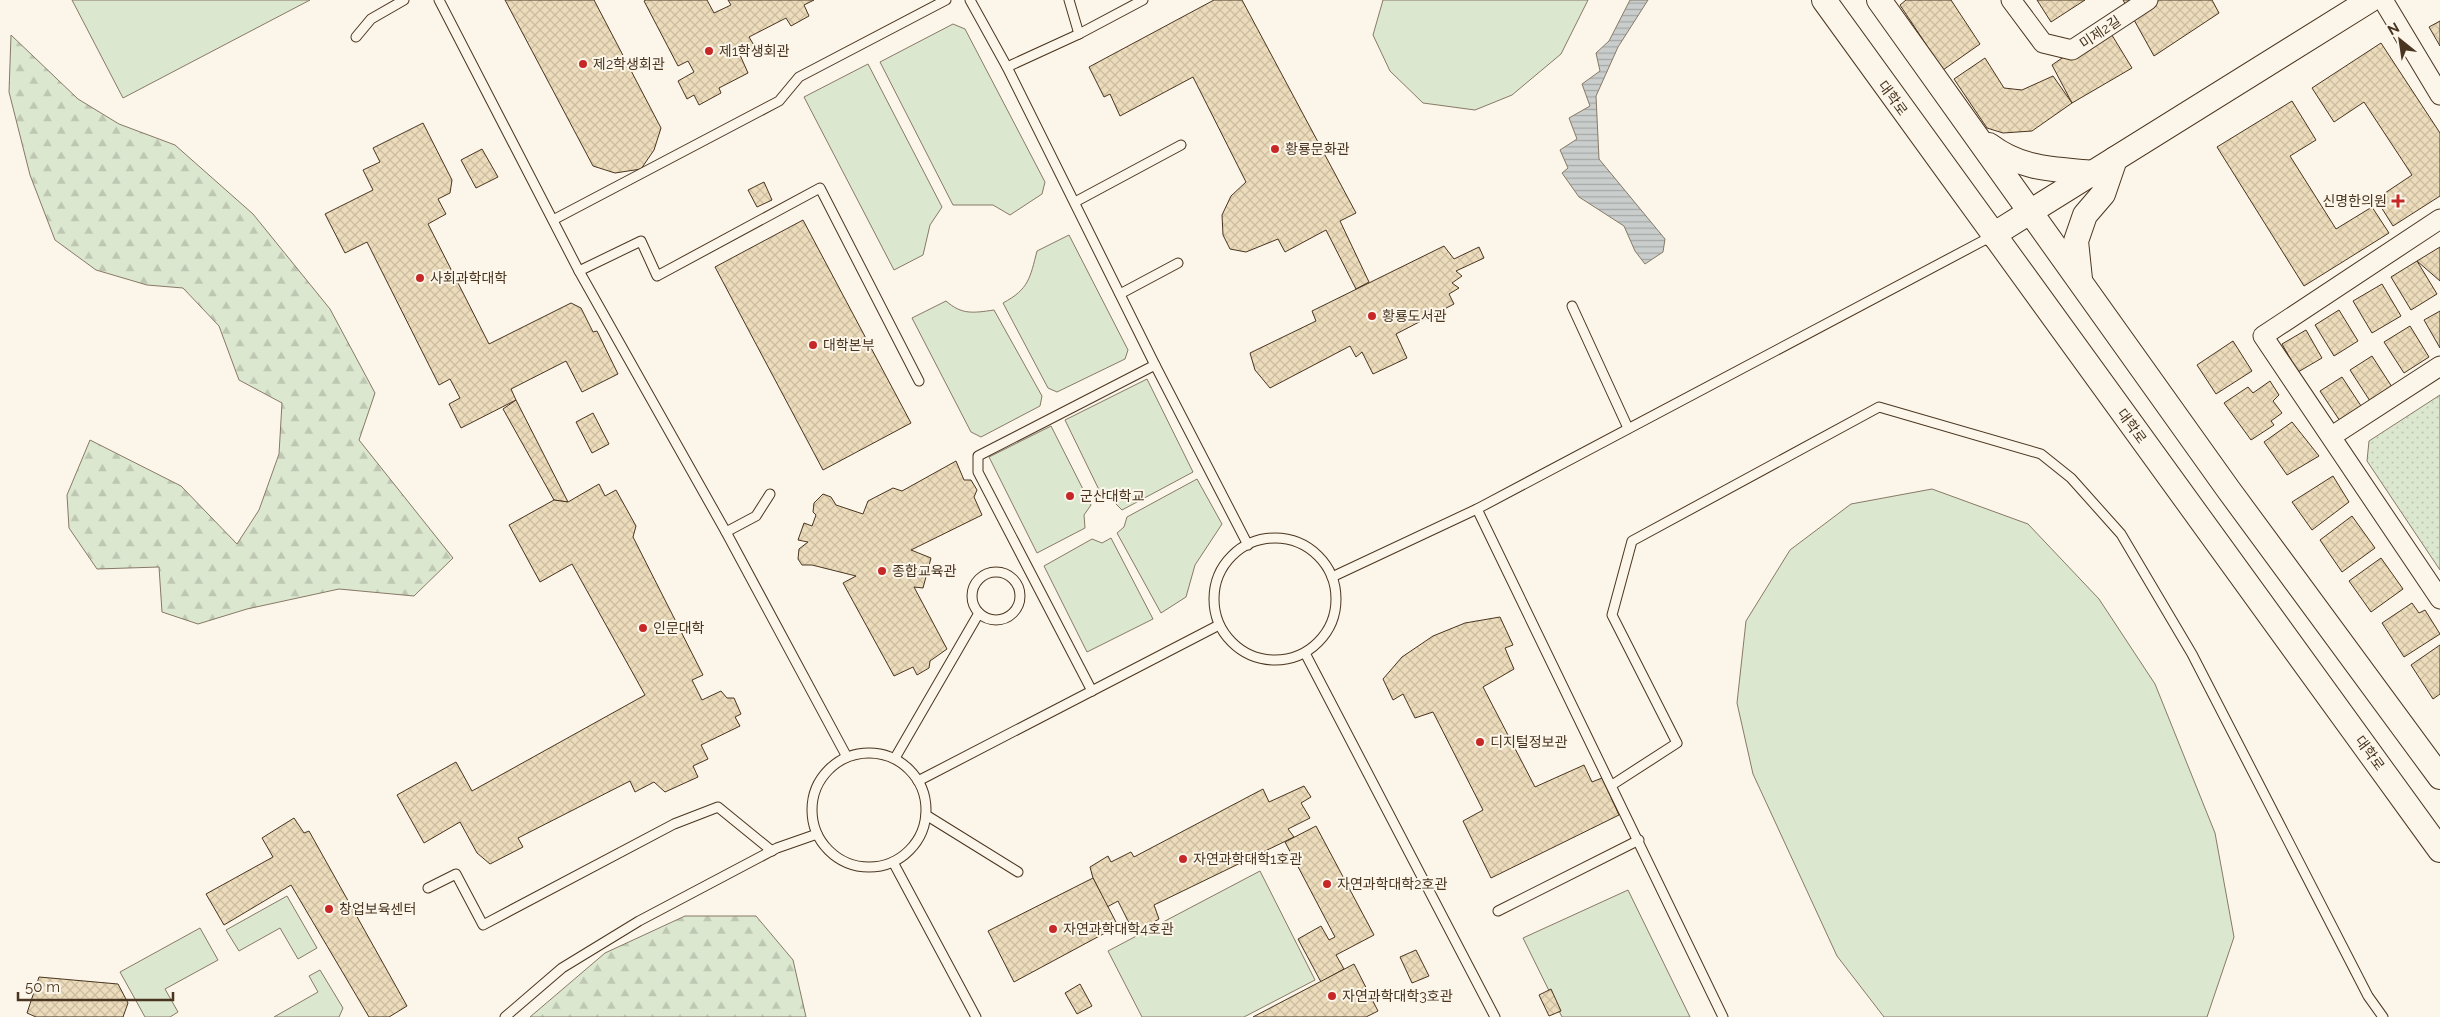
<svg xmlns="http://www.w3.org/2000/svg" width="2440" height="1017" viewBox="0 0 2440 1017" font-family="Raleway,'Noto Sans KR',sans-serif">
	<defs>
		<pattern id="forest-firs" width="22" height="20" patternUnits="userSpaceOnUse" patternTransform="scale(1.25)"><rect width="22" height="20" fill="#dce7d0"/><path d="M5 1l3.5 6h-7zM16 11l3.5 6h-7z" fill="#bec7b2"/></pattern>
		<pattern id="park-dots" width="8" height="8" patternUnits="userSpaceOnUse" patternTransform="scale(1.25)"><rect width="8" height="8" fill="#dce7d0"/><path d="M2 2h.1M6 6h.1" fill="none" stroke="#bec7b2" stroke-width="1.8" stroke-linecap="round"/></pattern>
		<pattern id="water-rules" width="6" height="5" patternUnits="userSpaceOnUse" patternTransform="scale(1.25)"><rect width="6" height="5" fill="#c9cecd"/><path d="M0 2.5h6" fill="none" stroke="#a5a8a6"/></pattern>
		<pattern id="building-cross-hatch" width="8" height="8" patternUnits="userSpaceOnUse" patternTransform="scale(1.25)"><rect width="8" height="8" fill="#ecdcbc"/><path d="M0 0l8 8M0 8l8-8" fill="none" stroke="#ccbda1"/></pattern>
	</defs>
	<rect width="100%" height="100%" fill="#fbf6e9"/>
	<g fill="#dce7d0" stroke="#887966">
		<polygon points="72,0 310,0 123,98"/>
		<polygon points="1383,0 1588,0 1561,54 1512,95 1475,110 1423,103 1390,71 1373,35"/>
		<polygon points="953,24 965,29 1045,182 1042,194 1010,215 993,205 953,205 880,62"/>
		<polygon points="868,64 942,207 930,225 923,255 894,270 804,97"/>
		<path d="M 1069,235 L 1128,350 L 1125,359 L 1057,392 L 1048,388 L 1003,303 C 1029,289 1030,278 1037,251 Z"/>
		<path d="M 946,301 C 962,315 973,313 994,310 L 1042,396 L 1040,406 L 981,437 L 971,432 L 912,318 Z"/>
		<polygon points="1147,379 1193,472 1122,510 1113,501 1102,496 1065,420"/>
		<polygon points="1051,426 1091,505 1084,515 1085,528 1037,553 989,457"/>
		<polygon points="1197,479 1222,524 1195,565 1186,597 1161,613 1117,533 1124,527 1127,517"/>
		<polygon points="1932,489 2028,524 2099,599 2155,684 2215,833 2234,937 2207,1017 1884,1017 1837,956 1753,774 1737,703 1746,621 1790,550 1851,504"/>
		<polygon points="1111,538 1153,619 1087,652 1044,566 1092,539 1102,543"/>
		<polygon points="1260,871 1315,980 1244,1017 1142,1017 1108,951"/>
		<polygon points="1628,890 1690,1017 1562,1017 1523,938"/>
		<polygon points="287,896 317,948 298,959 280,928 239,951 226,930"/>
		<polygon points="200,928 218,960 165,989 178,1012 170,1017 145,1017 120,972"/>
		<polygon points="320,970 343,1008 339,1017 274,1017 318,992 309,976"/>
	</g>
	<g fill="url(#forest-firs)" stroke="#887966">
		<polygon points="11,35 78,99 119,124 175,145 253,214 330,309 375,393 359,440 453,558 414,596 339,589 247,609 198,624 162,612 159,567 97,569 69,528 67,495 90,440 181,486 237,544 259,510 279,454 282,403 239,380 219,326 183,288 147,285 96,270 55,240 30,175 9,92"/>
		<polygon points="685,916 756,916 793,960 806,1017 530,1017 605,953"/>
	</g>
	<polygon fill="url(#park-dots)" stroke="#887966" points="2440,395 2440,570 2367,461 2369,441"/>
	<polygon fill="url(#water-rules)" stroke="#887966" points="1630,0 1648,0 1618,47 1596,96 1599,159 1665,239 1663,252 1645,264 1635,251 1624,226 1579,197 1562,173 1568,168 1560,150 1577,139 1569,118 1590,106 1582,84 1600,71 1596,53 1609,41"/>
	<g fill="url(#building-cross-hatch)" stroke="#4a3520">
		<polygon points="505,0 594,0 661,128 654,150 641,169 615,173 593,166"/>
		<polygon points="646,0 707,0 714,13 731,5 728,0 814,0 804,5 809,16 791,26 786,18 749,37 755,47 740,55 748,73 719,88 721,93 699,105 694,95 687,99 678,81 694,72 688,61 678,66 644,1"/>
		<polygon points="1214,0 1242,0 1356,213 1340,221 1369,282 1356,289 1326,230 1285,252 1278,239 1246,252 1230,249 1223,235 1222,215 1231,196 1246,182 1193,77 1120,116 1110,94 1104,97 1089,67"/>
		<polygon points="1906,0 1951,0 1980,44 1943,70 1900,5"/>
		<polygon points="2037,0 2085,0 2051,22"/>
		<polygon points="2123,0 2212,0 2219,13 2154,56"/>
		<polygon points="2440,21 2440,46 2429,27"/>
		<polygon points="2107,27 2132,68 2072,103 2052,65"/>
		<polygon points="2381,43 2440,133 2440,196 2393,226 2376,199 2412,175 2364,102 2334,122 2312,88"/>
		<polygon points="1985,58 2004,88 2022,90 2053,76 2072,103 2032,131 2003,133 1987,128 1954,79"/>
		<polygon points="2292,101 2316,140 2290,156 2336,229 2372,207 2389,233 2304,286 2217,147"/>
		<polygon points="423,123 452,180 450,193 438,199 446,214 428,224 489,344 571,303 581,308 593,332 597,331 618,374 582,392 566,361 511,389 516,400 461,428 449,404 460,398 450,379 439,385 367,242 345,253 325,214 373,190 363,170 380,162 373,148"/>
		<polygon points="482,149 498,177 476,188 461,160"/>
		<polygon points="764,182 772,200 757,207 748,190"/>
		<polygon points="803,220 911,423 823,470 715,267"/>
		<polygon points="1444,246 1454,259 1479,247 1484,258 1456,271 1462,276 1452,283 1459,288 1449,294 1454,304 1396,334 1407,358 1373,374 1362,352 1356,357 1350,346 1270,388 1255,370 1250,353 1316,321 1312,311"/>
		<polygon points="2440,247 2440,281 2417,261"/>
		<polygon points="2417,261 2437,294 2411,310 2391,277"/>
		<polygon points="2382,284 2401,316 2372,333 2353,301"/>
		<polygon points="2339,310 2358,341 2334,356 2315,325"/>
		<polygon points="2440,311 2440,348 2424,320"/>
		<polygon points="2410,326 2429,357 2404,373 2384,342"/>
		<polygon points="2306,330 2322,358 2298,372 2282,344"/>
		<polygon points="2233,341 2252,371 2216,394 2197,365"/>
		<polygon points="2372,356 2392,387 2370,401 2350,370"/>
		<polygon points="2342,377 2363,409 2342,424 2320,391"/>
		<polygon points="2270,381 2279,395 2273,401 2282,413 2271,421 2274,425 2251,440 2224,403 2248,387 2253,393"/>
		<polygon points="516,400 568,502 554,500 503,409"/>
		<polygon points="593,413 609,444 592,453 576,422"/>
		<polygon points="2292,422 2319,456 2287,475 2264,442"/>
		<polygon points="956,461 964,480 971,480 977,490 974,497 982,515 911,550 931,558 923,588 914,587 947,649 930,661 929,668 917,675 913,667 894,676 843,583 856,576 812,565 802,565 798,559 799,549 808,542 798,540 804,523 812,526 816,515 813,512 814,503 823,494 831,497 836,505 863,514 868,501 893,488 902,491"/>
		<polygon points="2333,476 2349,502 2312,530 2292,502"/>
		<polygon points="599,484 605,496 616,490 636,526 633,537 703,675 692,680 702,700 721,691 727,698 734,698 741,714 735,717 740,726 701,745 708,759 693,766 698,777 665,792 654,782 635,792 630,781 518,838 523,847 490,864 477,853 460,822 424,843 397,795 456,762 472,791 645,695 572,564 540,582 509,525 554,500 568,502"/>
		<polygon points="2352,516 2375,548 2342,572 2320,540"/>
		<polygon points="2381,558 2403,589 2371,612 2349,581"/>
		<polygon points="2412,603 2419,613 2425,610 2440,634 2404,657 2382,623"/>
		<polygon points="1500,617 1513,645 1505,648 1514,669 1483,687 1535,787 1584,765 1592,782 1602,778 1619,815 1491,878 1463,821 1483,810 1433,712 1415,718 1403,694 1393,700 1383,679 1402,657 1433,636 1465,623"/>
		<polygon points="2440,645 2440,694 2433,699 2411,665"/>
		<polygon points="1304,786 1311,797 1301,803 1310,818 1288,829 1294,837 1154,905 1159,919 1134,933 1118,901 1107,907 1093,878 1090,867 1108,856 1111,862 1131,852 1134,857 1263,789 1269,802"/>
		<polygon points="294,818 304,833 309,831 407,1006 389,1017 369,1017 291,885 224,925 206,894 273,857 262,838"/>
		<polygon points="1316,826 1374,935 1336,955 1344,969 1321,982 1298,939 1321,926 1329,940 1335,937 1285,842"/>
		<polygon points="1093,878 1118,926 1014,982 988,931"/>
		<polygon points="1416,950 1429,976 1412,983 1400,957"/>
		<polygon points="1354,964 1378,1011 1366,1017 1253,1017"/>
		<polygon points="39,977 118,984 128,1003 123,1017 36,1017 27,1013"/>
		<polygon points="1080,984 1092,1006 1077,1014 1065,993"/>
		<polygon points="1551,989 1561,1011 1549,1016 1539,995"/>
	</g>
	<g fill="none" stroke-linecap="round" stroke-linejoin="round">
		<defs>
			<g id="service">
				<polyline points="439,0 579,271 726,532 847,757"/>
				<polyline points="970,0 1007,67 1155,365 1248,545"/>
				<polyline points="1069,0 1079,34"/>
				<polyline points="356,37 371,19 404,0"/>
				<polyline points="1007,67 1079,34 1143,0"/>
				<polyline points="1075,202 1181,145"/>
				<polyline points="553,220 779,101 799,77 946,0"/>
				<polyline points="579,271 641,241 657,276 820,188 919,381"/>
				<polyline points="1120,294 1178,263"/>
				<polyline points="1572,306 1628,428"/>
				<polyline points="1477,509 1723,1017"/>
				<polyline points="726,532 756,516 770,494"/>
				<circle cx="1275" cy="599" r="61"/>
				<circle cx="996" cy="596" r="24"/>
				<polyline points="1332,577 1477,509 1992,236"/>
				<polyline points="1305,653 1495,1017"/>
				<polyline points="1092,691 978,472 978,456 1155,365"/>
				<circle cx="869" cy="810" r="57"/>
				<polyline points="895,758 979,613"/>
				<polyline points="918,781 1219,625"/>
				<polyline points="1612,785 1677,743 1612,615 1632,541 1879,407 2041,454 2071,478 2121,534 2192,654 2368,996 2383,1017"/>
				<polyline points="926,815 1018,872"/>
				<polyline points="893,862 976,1017"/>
				<polyline points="428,888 456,874 483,925 674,824 718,807 772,851"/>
				<polyline points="1498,911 1639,840"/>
				<polyline points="505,1017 562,968 639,921 777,848 817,834"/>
			</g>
			<g id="minor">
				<polyline points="2011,0 2043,43 2072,50 2148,0"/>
				<polyline points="2383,0 2440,95"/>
				<polyline points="2440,219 2263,336 2440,599"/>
				<polyline points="2332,436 2440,366"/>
			</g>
			<g id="tertiary">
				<polyline points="1824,0 2440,850"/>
				<polyline points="1879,0 2228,489 2440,777"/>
				<path d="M 1989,145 C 2022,170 2054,169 2093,173"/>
				<polyline points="1993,235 2370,0"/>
				<polyline points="2080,279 2076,241 2085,215 2103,194 2115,159"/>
			</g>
		</defs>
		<use href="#service" stroke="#4a3520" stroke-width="11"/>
		<use href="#minor" stroke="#4a3520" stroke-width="21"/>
		<use href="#tertiary" stroke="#4a3520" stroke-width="26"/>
		<use href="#service" stroke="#fbf6e9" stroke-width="9"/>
		<use href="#minor" stroke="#fbf6e9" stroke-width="19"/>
		<use href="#tertiary" stroke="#fbf6e9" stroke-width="24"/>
	</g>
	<g fill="#c62828" stroke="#fbf6e9" stroke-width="2">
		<circle cx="709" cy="51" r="5"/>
		<circle cx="583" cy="64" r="5"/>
		<circle cx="1275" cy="149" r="5"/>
		<path d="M2395.5 193.5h5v5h5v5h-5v5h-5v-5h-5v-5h5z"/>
		<circle cx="420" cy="278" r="5"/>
		<circle cx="1372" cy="316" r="5"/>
		<circle cx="813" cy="345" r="5"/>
		<circle cx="1070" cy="496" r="5"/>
		<circle cx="882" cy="571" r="5"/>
		<circle cx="643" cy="628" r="5"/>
		<circle cx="1480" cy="742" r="5"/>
		<circle cx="1183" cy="859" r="5"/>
		<circle cx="1327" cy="884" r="5"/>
		<circle cx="329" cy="909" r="5"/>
		<circle cx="1053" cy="929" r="5"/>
		<circle cx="1332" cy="996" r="5"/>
	</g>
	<g text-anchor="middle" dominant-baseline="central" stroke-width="4" stroke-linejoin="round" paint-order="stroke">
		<g font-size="14" fill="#4a3520" stroke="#fbf6e9">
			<text transform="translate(2100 32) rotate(-34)">미제2길</text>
			<text transform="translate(1893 98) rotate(54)">대학로</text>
			<text transform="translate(2132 426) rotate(54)">대학로</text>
			<text transform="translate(2370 753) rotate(54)">대학로</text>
		</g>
		<g font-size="14" fill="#4a3520" stroke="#fbf6e9" text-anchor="start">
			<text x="719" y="51">제1학생회관</text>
			<text x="593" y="64">제2학생회관</text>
			<text x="1285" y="149">황룡문화관</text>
			<text x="2387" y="201" text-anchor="end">신명한의원</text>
			<text x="430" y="278">사회과학대학</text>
			<text x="1382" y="316">황룡도서관</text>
			<text x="823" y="345">대학본부</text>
			<text x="1080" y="496">군산대학교</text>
			<text x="892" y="571">종합교육관</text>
			<text x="653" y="628">인문대학</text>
			<text x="1490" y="742">디지털정보관</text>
			<text x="1193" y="859">자연과학대학1호관</text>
			<text x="1337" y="884">자연과학대학2호관</text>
			<text x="339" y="909">창업보육센터</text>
			<text x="1063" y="929">자연과학대학4호관</text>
			<text x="1342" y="996">자연과학대학3호관</text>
		</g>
	</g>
	<g transform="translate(2400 40) rotate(330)" stroke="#fbf6e9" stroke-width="4" paint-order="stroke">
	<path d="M0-4L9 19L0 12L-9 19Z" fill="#4a3520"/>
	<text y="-8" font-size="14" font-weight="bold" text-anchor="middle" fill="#4a3520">N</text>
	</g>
	<path d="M18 992v8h155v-8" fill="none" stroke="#4a3520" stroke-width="2.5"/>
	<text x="25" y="992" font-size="15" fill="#4a3520" stroke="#fbf6e9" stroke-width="4" paint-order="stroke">50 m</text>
</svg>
